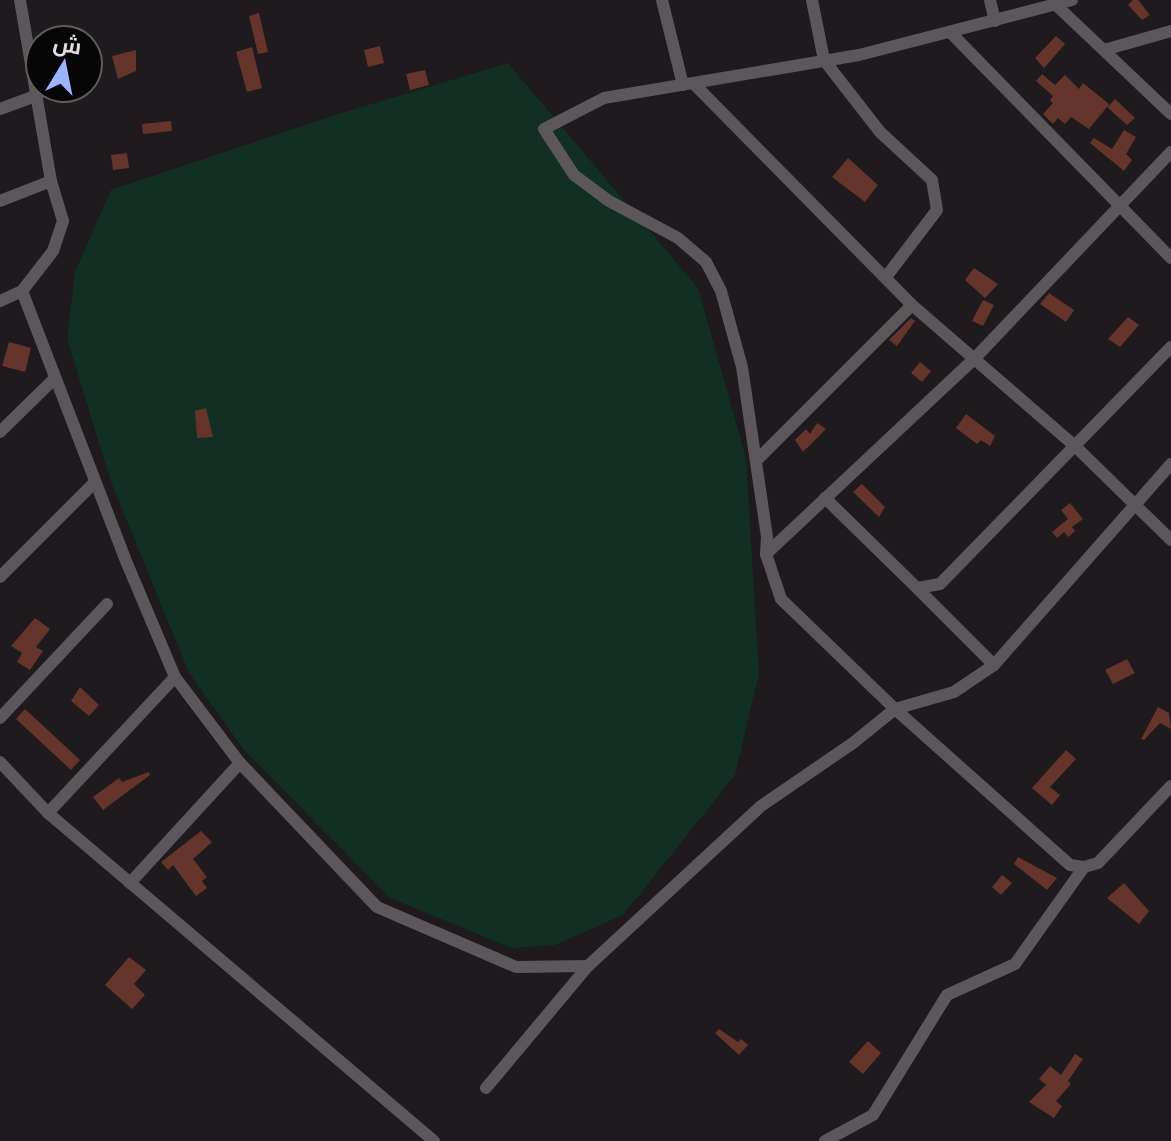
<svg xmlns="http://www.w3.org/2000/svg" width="1171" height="1141" viewBox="0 0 1171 1141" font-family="'Fira Sans Condensed',Cairo,sans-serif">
	<rect width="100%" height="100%" fill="#1e1a1d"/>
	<polygon fill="#112f22" points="508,63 698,288 746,458 759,674 735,775 623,915 555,945 512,948 390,898 244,750 189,673 111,482 67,339 75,272 111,190 338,114"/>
	<g fill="#65352b">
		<polygon points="1133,0 1138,0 1150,15 1142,20 1128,5"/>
		<polygon points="259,13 268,52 258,54 249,16"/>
		<polygon points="1056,36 1065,44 1044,68 1035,58"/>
		<polygon points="380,46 384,63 368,67 364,50"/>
		<polygon points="252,47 262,88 247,92 236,52"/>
		<polygon points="136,50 136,71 118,79 112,56"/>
		<polygon points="425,70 429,85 410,90 406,74"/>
		<polygon points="1042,74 1055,85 1065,75 1079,89 1083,83 1109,104 1108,107 1115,99 1135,118 1127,125 1107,107 1089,129 1071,117 1065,124 1058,118 1053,124 1043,114 1053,103 1050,100 1053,96 1036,81"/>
		<polygon points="171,121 172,131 143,134 142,124"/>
		<polygon points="1124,130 1136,137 1126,154 1132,160 1124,171 1090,143 1094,138 1112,149"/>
		<polygon points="127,153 129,168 113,170 111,155"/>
		<polygon points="848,158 878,185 865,202 832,177"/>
		<polygon points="974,268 998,284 985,298 965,280"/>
		<polygon points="1049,293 1074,310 1066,322 1040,304"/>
		<polygon points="983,300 994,305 983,326 972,321"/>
		<polygon points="1128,317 1139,325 1120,347 1108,339"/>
		<polygon points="911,318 915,321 897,346 889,340"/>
		<polygon points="9,342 31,348 25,372 2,366"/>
		<polygon points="920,362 931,371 922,382 911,373"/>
		<polygon points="206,408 213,437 197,438 195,411"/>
		<polygon points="966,414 995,436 990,446 981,440 977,444 956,428"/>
		<polygon points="817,423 826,429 803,452 795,440 806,429 810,434"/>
		<polygon points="862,484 885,507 879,517 853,492"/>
		<polygon points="1070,503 1083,519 1072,527 1075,531 1068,537 1064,532 1057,538 1052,532 1068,519 1061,510"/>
		<polygon points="35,618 50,629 36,647 43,651 30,670 17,662 22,653 11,646"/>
		<polygon points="1127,659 1135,673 1113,684 1105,670"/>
		<polygon points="80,687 99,705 89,716 71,701"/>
		<polygon points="1158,707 1169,713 1171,729 1160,723 1144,740 1141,739"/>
		<polygon points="25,709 80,760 71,770 16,719"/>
		<polygon points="1066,750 1076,759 1050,787 1060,795 1052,805 1032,788"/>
		<polygon points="149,772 150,775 103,810 93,797 119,778 122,782"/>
		<polygon points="201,831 212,842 193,859 207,877 202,881 207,888 196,896 173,865 168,870 161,862"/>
		<polygon points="1018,857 1057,878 1047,890 1014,864"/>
		<polygon points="1002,875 1012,883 1001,895 992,887"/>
		<polygon points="1124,883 1149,911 1139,924 1107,898"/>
		<polygon points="129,957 146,970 134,984 145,995 132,1009 105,985"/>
		<polygon points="719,1029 738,1042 741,1039 748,1045 739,1055 715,1033"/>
		<polygon points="868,1041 881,1053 863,1074 849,1062"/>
		<polygon points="1075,1054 1083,1059 1068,1081 1071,1084 1056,1101 1062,1106 1054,1118 1029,1102 1046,1085 1039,1079 1050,1066 1061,1075"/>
	</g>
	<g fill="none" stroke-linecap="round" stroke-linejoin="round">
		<g stroke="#5c575b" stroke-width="12">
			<polyline points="662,0 683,85"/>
			<polyline points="812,0 824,60 880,132 932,180 937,210 886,277"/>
			<polyline points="990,0 995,21"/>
			<polyline points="1072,0 859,55 604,98 544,129 574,175 609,201 678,238 706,262 721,291 742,367 767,537 766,554 781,599 895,709 1070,865 1084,867 1098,863 1171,786"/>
			<polyline points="1056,5 1171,114"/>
			<polyline points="950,32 1171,258"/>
			<polyline points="1104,50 1171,31"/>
			<polyline points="693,83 912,305 1076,447 1171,540"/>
			<polyline points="0,109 38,95"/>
			<polyline points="0,201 51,181"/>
			<polyline points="22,291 126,561 175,677 240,763 377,907 516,967 588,966"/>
			<polyline points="0,301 22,291 53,251 63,221 51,181 20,0"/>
			<polyline points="0,432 55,378"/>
			<polyline points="756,461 912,305"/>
			<polyline points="825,498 917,588 940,584 1171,347"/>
			<polyline points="766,554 974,359 1171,152"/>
			<polyline points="0,577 95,482"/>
			<polyline points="917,588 994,665"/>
			<polyline points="0,718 107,604"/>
			<polyline points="0,762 48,813 434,1141"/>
			<polyline points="48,813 175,677"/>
			<polyline points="130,883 240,763"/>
			<polyline points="486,1088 588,966 761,806 853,743 895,709 954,692 994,665 1171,464"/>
			<polyline points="825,1141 873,1115 947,995 1015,964 1084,867"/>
		</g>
	</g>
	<g transform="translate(64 64) rotate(10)"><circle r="38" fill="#070607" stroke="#5e5c5e" stroke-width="2"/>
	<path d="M0-6L14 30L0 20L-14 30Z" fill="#9db4fd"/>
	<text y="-12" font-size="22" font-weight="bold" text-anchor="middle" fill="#e1dee1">ش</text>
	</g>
</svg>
